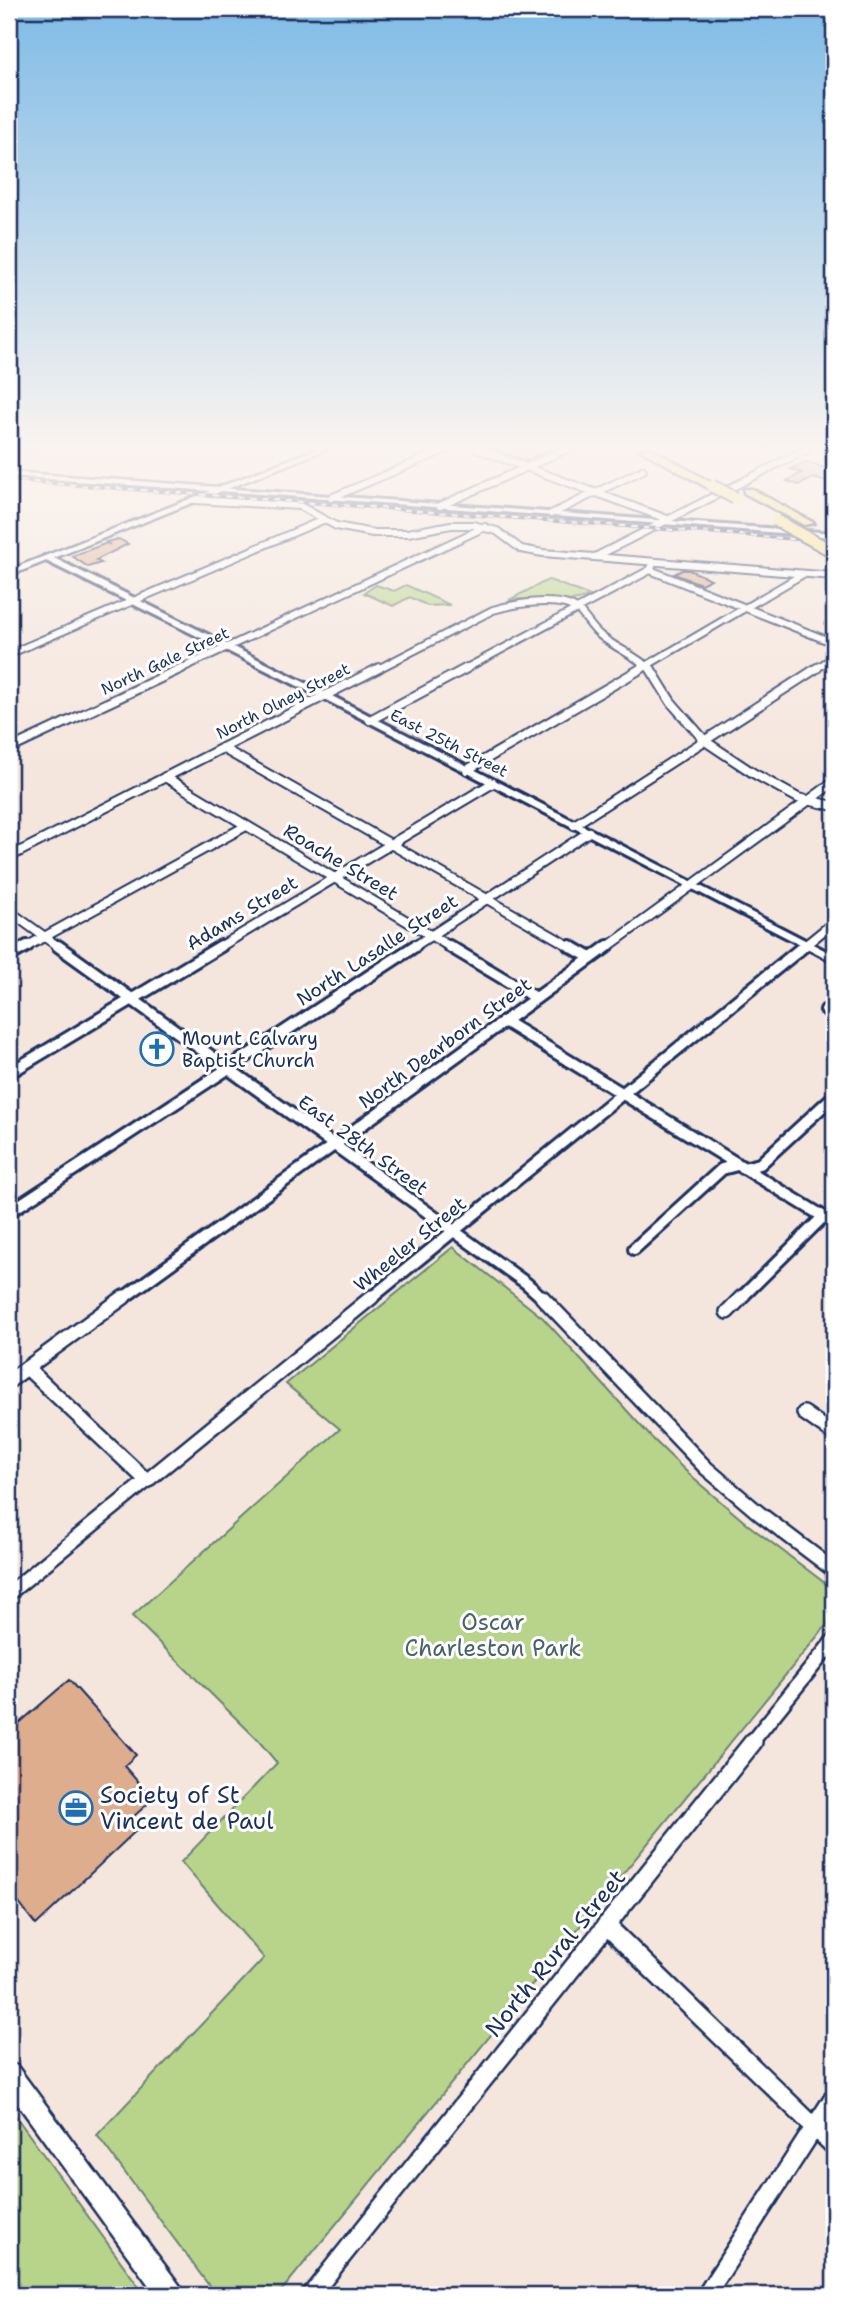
<svg xmlns="http://www.w3.org/2000/svg" width="843" height="2304" viewBox="0 0 843 2304" font-family="'Shantell Sans',sans-serif">
	<rect width="100%" height="100%" fill="#f5e6dd"/>
	<filter id="ink" filterUnits="userSpaceOnUse"><feTurbulence type="fractalNoise" baseFrequency=".0143" numOctaves="2"/><feDisplacementMap in="SourceGraphic" scale="14" xChannelSelector="R" yChannelSelector="G"/><feConvolveMatrix kernelMatrix="1 2 1 2 8 2 1 2 1" color-interpolation-filters="sRGB"/></filter>
	<g filter="url(#ink)">
		<g fill="#b8d48b" stroke="#6a8274" stroke-width="2">
			<path d="M 548,580 L 552,581 L 590,596 C 570,607 534,596 509,600 Z"/>
			<polygon points="376,585 394,591 406,585 450,605 428,606 410,597 393,606 364,593"/>
			<polygon points="453,1247 543,1318 651,1437 694,1479 747,1524 834,1590 834,1616 278,2295 216,2295 97,2135 264,1958 181,1862 277,1763 257,1739 132,1616 340,1429 286,1384"/>
			<polygon points="9,2107 145,2295 9,2295"/>
		</g>
		<g fill="#ddad8e" stroke="#1b2f5e" stroke-width="2">
			<polygon points="494,449 551,449 525,461"/>
			<polygon points="806,462 834,471 834,484 813,478 799,485 787,481 802,473 791,469"/>
			<polygon points="119,539 128,544 96,560 101,563 88,567 72,556 107,543 110,545 106,542"/>
			<polygon points="682,570 689,570 711,579 701,584 674,574"/>
			<polygon points="69,1680 136,1755 124,1766 153,1799 133,1817 141,1826 36,1925 18,1902 9,1911 9,1732"/>
		</g>
		<g fill="none" stroke-linecap="round" stroke-linejoin="round">
			<defs>
				<g id="minor-far4">
					<polyline points="477,449 670,520"/>
					<polyline points="331,498 447,449"/>
					<polyline points="195,500 300,506 336,526 373,533 408,533 451,525 473,525 497,531 521,549 543,553 834,576"/>
					<polyline points="440,506 567,449"/>
					<polyline points="551,514 643,470"/>
					<polyline points="595,557 807,449"/>
					<polyline points="653,564 650,570 834,643"/>
					<polyline points="9,654 323,520"/>
					<polyline points="178,670 485,527"/>
					<path d="M 376,670 L 493,610 C 514,604 561,595 579,611 C 587,619 592,629 601,636 C 617,649 637,656 651,670"/>
					<polyline points="463,670 650,570"/>
					<polyline points="639,670 803,574"/>
					<polyline points="814,670 834,657"/>
				</g>
				<g id="minor-far3">
					<polyline points="650,668 671,702 705,741 753,773 798,798 834,806"/>
					<polyline points="370,720 467,668"/>
					<polyline points="222,748 573,948"/>
					<polyline points="9,749 182,668"/>
					<polyline points="467,770 642,668"/>
					<polyline points="165,777 452,948"/>
					<polyline points="574,825 817,668"/>
					<polyline points="9,857 379,668"/>
					<polyline points="9,911 60,948"/>
					<polyline points="24,948 246,826"/>
					<polyline points="218,948 493,783"/>
					<polyline points="412,948 589,832"/>
					<polyline points="606,948 834,782"/>
					<polyline points="802,948 834,922"/>
				</g>
				<g id="minor-far2">
					<polyline points="58,946 526,1283 544,1299"/>
					<polyline points="449,946 536,998"/>
					<polyline points="570,946 591,958"/>
					<polyline points="9,956 27,946"/>
					<polyline points="826,1010 834,1014"/>
					<polyline points="504,1021 834,1223"/>
					<polyline points="9,1073 221,946"/>
					<polyline points="743,1168 760,1164 834,1096"/>
					<polyline points="9,1212 415,946"/>
					<polyline points="634,1249 722,1169 737,1165"/>
					<polyline points="122,1299 608,946"/>
					<polyline points="370,1299 804,946"/>
					<polyline points="740,1299 823,1217"/>
				</g>
				<g id="minor-far1">
					<polyline points="542,1297 706,1468 760,1514 834,1570"/>
					<polyline points="727,1312 742,1297"/>
					<polyline points="27,1368 147,1481"/>
					<polyline points="9,1381 124,1297"/>
					<polyline points="804,1413 834,1434"/>
					<polyline points="9,1593 372,1297"/>
					<polyline points="751,1743 834,1640"/>
				</g>
				<g id="minor">
					<polyline points="606,1925 834,2146"/>
					<polyline points="311,2295 753,1742"/>
					<polyline points="706,2295 834,2097"/>
				</g>
				<g id="tertiary">
					<polygon points="221,488 834,533 834,537 219,491 218,490"/>
					<polygon points="44,556 50,556 328,694 834,955 834,962 322,698 44,560"/>
				</g>
				<g id="secondary">
					<polygon points="316,449 327,449 9,576 9,570 210,491 9,476 9,472 219,487"/>
					<polygon points="9,2063 17,2066 180,2286 183,2295 156,2295 9,2092"/>
				</g>
				<g id="motorway">
					<polygon points="639,449 652,449 717,486 708,488"/>
					<polygon points="744,489 752,489 814,523 804,525 744,493"/>
				</g>
			</defs>
			<use href="#minor-far4" stroke="#1b2f5e" stroke-width="10"/>
			<use href="#minor-far3" stroke="#1b2f5e" stroke-width="12"/>
			<use href="#minor-far2" stroke="#1b2f5e" stroke-width="16"/>
			<use href="#minor-far1" stroke="#1b2f5e" stroke-width="18"/>
			<use href="#minor" stroke="#1b2f5e" stroke-width="22"/>
			<use href="#tertiary" stroke="#1b2f5e" stroke-width="6"/>
			<use href="#secondary" stroke="#1b2f5e" stroke-width="5"/>
			<use href="#motorway" stroke="#1b2f5e" stroke-width="5"/>
			<use href="#minor-far4" stroke="#fff" stroke-width="6"/>
			<use href="#minor-far3" stroke="#fff" stroke-width="8"/>
			<use href="#minor-far2" stroke="#fff" stroke-width="10"/>
			<use href="#minor-far1" stroke="#fff" stroke-width="13"/>
			<use href="#minor" stroke="#fff" stroke-width="17"/>
			<use href="#tertiary" fill="#fff" fill-rule="evenodd"/>
			<use href="#secondary" fill="#fff" fill-rule="evenodd"/>
			<use href="#motorway" fill="#f8e281" fill-rule="evenodd"/>
			<defs>
				<g id="rail">
					<polyline points="9,453 36,449"/>
					<polyline points="9,480 834,542"/>
				</g>
			</defs>
			<use href="#rail" stroke="#1b2f5e" stroke-width="3.5"/>
			<use href="#rail" stroke="#fff" stroke-width="2" stroke-dasharray="6" stroke-linecap="butt"/>
			<defs>
				<g id="motorway-bridge">
					<polyline points="712,486 735,498"/>
					<polyline points="777,521 834,552"/>
				</g>
			</defs>
			<use href="#motorway-bridge" stroke="#1b2f5e" stroke-width="15" stroke-linecap="butt"/>
			<use href="#motorway-bridge" stroke="#f8e281" stroke-width="11"/>
		</g>
	</g>
	<linearGradient id="sky" x2="0" y2="1"><stop stop-color="#7fbbe6"/><stop offset="0.58" stop-color="#faf4f0"/><stop offset="1" stop-color="#faf4f0" stop-opacity="0"/></linearGradient>
	<rect width="843" height="772" fill="url(#sky)"/>
	<defs>
		<symbol id="church-ring" viewBox="-11 -11 22 22"><circle r="9.5" fill="#fff" stroke="#1f6fb2" stroke-width="1.5"/><path d="M-1.2-6h2.4v3.5h3.3v2.4h-3.3V6h-2.4V-.1h-3.3v-2.4h3.3Z" fill="#1f6fb2"/></symbol>
		<symbol id="office-ring" viewBox="-11 -11 22 22"><circle r="9.5" fill="#fff" stroke="#1f6fb2" stroke-width="1.5"/><path d="M-6-3h4V-5.5h4V-3h4V5H-6ZM-1-4.5V-3h2v-1.5ZM-6 0V1H6V0Z" fill="#1f6fb2"/></symbol>
	</defs>
	<g fill-rule="evenodd">
		<use href="#church-ring" x="138" y="1030" width="38" height="38"/>
		<use href="#office-ring" x="57" y="1789" width="38" height="38"/>
	</g>
	<g text-anchor="middle" dominant-baseline="central" stroke-width="6" stroke-linejoin="round" paint-order="stroke">
		<g font-size="16" fill="#1b2f5e" stroke="#fff">
			<text transform="translate(165 661) rotate(-25)">North Gale Street</text>
			<text transform="translate(283 701) rotate(-27)">North Olney Street</text>
			<text transform="translate(449 743) rotate(27)">East 25th Street</text>
		</g>
		<g font-size="19" fill="#1b2f5e" stroke="#fff">
			<text transform="translate(341 862) rotate(31)">Roache Street</text>
			<text transform="translate(242 913) rotate(-31)">Adams Street</text>
			<text transform="translate(377 950) rotate(-33)">North Lasalle Street</text>
			<text transform="translate(445 1043) rotate(-36)">North Dearborn Street</text>
			<text transform="translate(363 1145) rotate(36)">East 28th Street</text>
			<text transform="translate(410 1244) rotate(-39)">Wheeler Street</text>
		</g>
		<g font-size="19" fill="#1b2f5e" stroke="#fff" text-anchor="start">
			<text x="182" y="1038">Mount Calvary<tspan x="182" dy="22">Baptist Church</tspan></text>
		</g>
		<g font-size="23" fill="#4a616c" stroke="#fff">
			<text x="493" y="1622">Oscar<tspan x="493" dy="26">Charleston Park</tspan></text>
		</g>
		<g font-size="23" fill="#1b2f5e" stroke="#fff" text-anchor="start">
			<text x="100" y="1795">Society of St<tspan x="100" dy="26">Vincent de Paul</tspan></text>
		</g>
		<g font-size="23" fill="#1b2f5e" stroke="#fff">
			<text transform="translate(555 1953) rotate(-51)">North Rural Street</text>
		</g>
	</g>
	<rect width="843" height="2304" fill="none" stroke="#fff" stroke-width="35"/>
	<rect x="18" y="18" width="808" height="2269" fill="none" stroke="#1b2f5e" stroke-width="2.5" filter="url(#ink)"/>
</svg>
